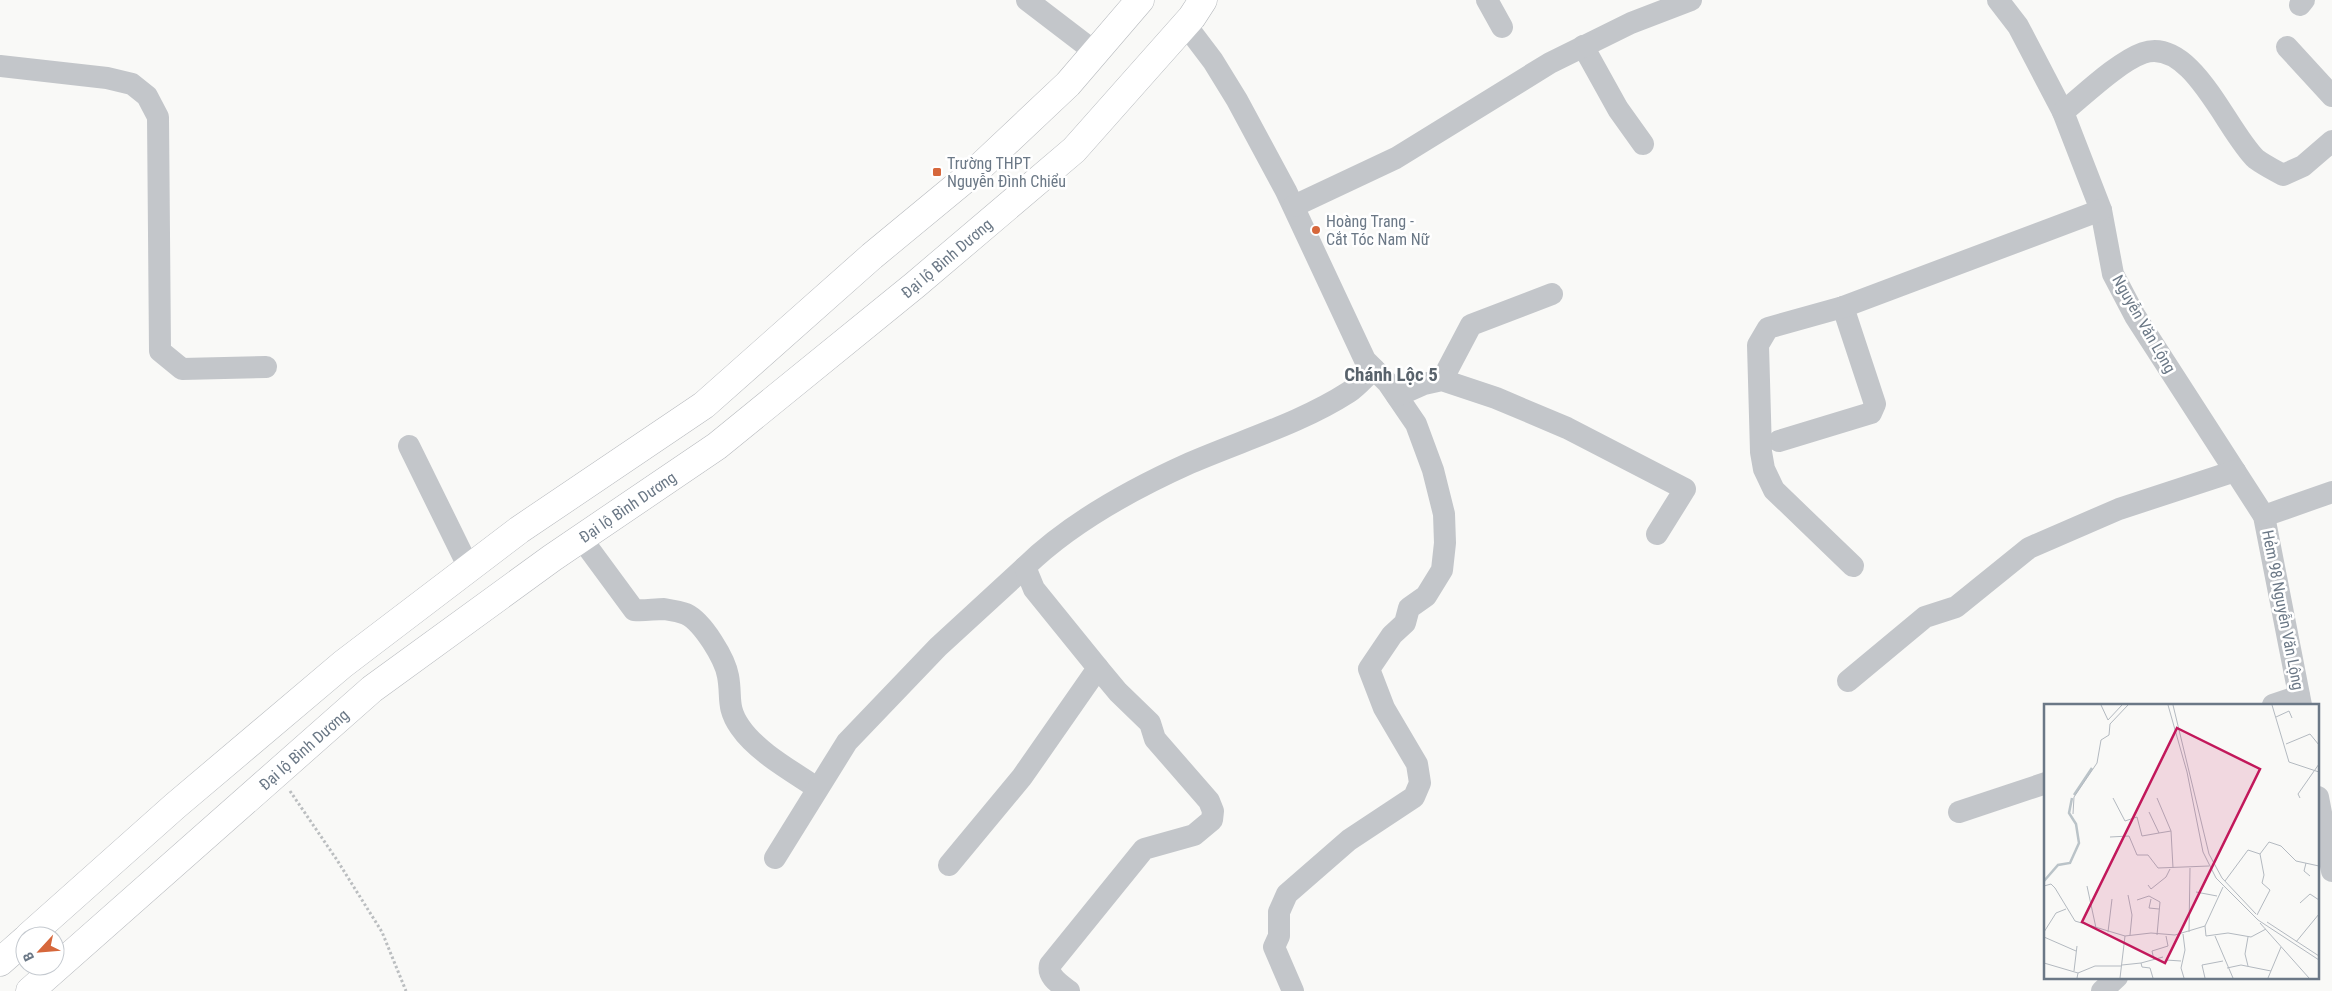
<svg xmlns="http://www.w3.org/2000/svg" width="2332" height="991" viewBox="0 0 2332 991" font-family="'Roboto Condensed',sans-serif">
	<rect width="100%" height="100%" fill="#f9f9f7"/>
	<g fill="none" stroke-linecap="round" stroke-linejoin="round">
		<defs>
			<g id="highway">
				<polyline points="29,936 175,806 343,664 519,530 704,405 872,256 981,166 1068,84 1140,0"/>
				<polyline points="0,962 25,940"/>
				<path id="s1" d="M 30,991 L 372,689 L 552,558 L 717,446 L 915,285 L 1074,150 L 1192,17 L 1203,0"/>
			</g>
		</defs>
		<use href="#highway" stroke="#b6b9bd" stroke-width="29"/>
		<polyline stroke="#bbbec0" stroke-width="3" stroke-dasharray="2.5 2.5" stroke-linecap="butt" points="290,791 337,860 382,932 406,991"/>
		<g stroke="#c3c6ca" stroke-width="22">
			<polyline points="1027,0 1095,52"/>
			<polyline points="1487,0 1502,27"/>
			<polyline points="1998,0 2018,26 2063,112 2101,210 2113,274 2135,316 2264,516 2301,705"/>
			<polyline points="2300,5 2304,0"/>
			<polyline points="1185,24 1213,61 1237,100 1286,191 1365,360 1388,383 1416,424 1433,470 1444,514 1445,543 1442,570 1426,596 1409,608 1405,623 1392,635 1369,669 1384,708 1417,764 1420,783 1414,797 1349,840 1287,894 1279,912 1279,936 1274,947 1293,991"/>
			<polyline points="1583,46 1618,109 1643,144"/>
			<polyline points="2287,47 2332,96"/>
			<polyline points="0,66 107,78 132,84 147,96 158,117 160,351 182,369 266,367"/>
			<path d="M 2063,112 C 2084,95 2118,62 2143,53 C 2192,36 2227,132 2256,159 C 2264,165 2274,170 2283,175 L 2303,166 L 2332,141"/>
			<polyline points="1294,206 1396,158 1550,63 1631,23 1691,0"/>
			<polyline points="1442,380 1471,325 1552,294"/>
			<polyline points="1397,396 1424,384 1442,380 1496,398 1567,428 1685,489 1657,534"/>
			<polyline points="1779,441 1871,413 1875,404 1843,307"/>
			<polyline points="409,446 469,568"/>
			<polyline points="2264,516 2332,492"/>
			<path d="M 581,538 L 634,610 C 644,611 654,609 664,609 C 670,610 681,612 686,614 C 703,622 725,659 728,676 C 732,697 726,707 740,727 C 757,752 792,771 817,788"/>
			<polyline points="1853,566 1774,490 1764,469 1761,452 1758,345 1768,328 1843,307 2101,210"/>
			<polyline points="1848,681 1925,617 1956,607 2029,548 2119,509 2235,471"/>
			<polyline points="2273,705 2299,696"/>
			<polyline points="2318,797 2332,871"/>
			<polyline points="1959,812 2046,783"/>
			<polyline points="775,858 847,742 938,647 1025,567"/>
			<path d="M 949,865 L 1022,777 L 1098,668 L 1034,589 L 1025,567 C 1071,522 1132,489 1190,463 C 1243,440 1301,423 1349,392 C 1358,386 1366,376 1374,369"/>
			<path d="M 1069,991 C 1060,984 1047,977 1050,965 L 1144,849 L 1194,835 L 1212,820 L 1213,811 L 1209,801 L 1155,739 L 1150,723 L 1118,692 L 1098,668"/>
			<polyline points="2102,991 2117,977"/>
		</g>
		<use href="#highway" stroke="#fff" stroke-width="28"/>
	</g>
	<g fill="#d6673b" stroke="#fff" stroke-width="2">
		<rect x="932" y="167" width="10" height="10" rx="2.5"/>
		<circle cx="1316" cy="230" r="5"/>
	</g>
	<g text-anchor="middle" dominant-baseline="central" stroke-width="5" stroke-linejoin="round" paint-order="stroke">
		<g font-size="16" fill="#6b7886" stroke="#fff" text-anchor="start">
			<text x="947" y="163">Trường THPT<tspan x="947" dy="18">Nguyễn Đình Chiểu</tspan></text>
			<text x="1326" y="221">Hoàng Trang -<tspan x="1326" dy="18">Cắt Tóc Nam Nữ</tspan></text>
		</g>
		<g font-size="16" fill="#6b7886" stroke="#fff">
			<text stroke="none"><textPath href="#s1" startOffset="1175">Đại lộ Bình Dương</textPath></text>
			<text transform="translate(2144 324) rotate(60)">Nguyễn Văn Lộng</text>
			<text stroke="none"><textPath href="#s1" startOffset="770">Đại lộ Bình Dương</textPath></text>
			<text transform="translate(2283 610) rotate(79)">Hẻm 98 Nguyễn Văn Lộng</text>
			<text stroke="none"><textPath href="#s1" startOffset="365">Đại lộ Bình Dương</textPath></text>
		</g>
		<g font-size="19" font-weight="bold" fill="#58626b" stroke="#fff">
			<text x="1391" y="374">Chánh Lộc 5</text>
		</g>
	</g>
	<g transform="translate(2044 704)">
		<rect width="275" height="275" fill="#f9f9f7"/>
		<path fill="none" stroke="#bac3c8" stroke-width="2.5" d="M 30,91 L 48,64M 0,177 L 14,161 L 26,159 L 35,139 L 32,120 L 25,109 L 28,94"/>
		<path fill="none" stroke="#b3b9c0" stroke-width="1" d="M 57,1 L 64,16 L 78,1M 124,1 L 143,68 L 159,148 L 172,174 L 214,216 L 275,256M 129,1 L 165,150 L 178,174 L 212,210M 228,1 L 245,58 L 275,68M 232,13 L 245,7 L 248,14M 242,40 L 266,30 L 275,41M 69,94 L 81,117 L 93,113 L 98,132 L 115,129M 113,94 L 127,127M 256,94 L 254,90 L 275,60M 105,108 L 115,129 L 127,127 L 129,164M 29,110 L 30,93 L 53,59 L 57,36 L 65,31 L 66,20 L 84,1M 66,133 L 85,132 L 93,151 L 104,151 L 114,164 L 165,162M 262,159 L 260,167 L 266,172M 181,177 L 204,146 L 216,150M 104,181 L 107,185 L 122,173 L 126,165M 0,182 L 7,180 L 11,184 L 31,217 L 81,232 L 107,229 L 131,231 L 161,222 L 179,183M 43,182 L 52,224M 152,188 L 173,192M 84,191 L 88,211 L 86,231M 107,195 L 105,204 L 115,205M 93,196 L 105,192 L 116,198 L 113,231M 256,199 L 266,190 L 275,196M 213,211 L 226,186 L 218,179 L 220,171 L 216,150 L 225,138 L 237,142 L 252,157 L 275,162M 223,218 L 275,252M 216,219 L 265,274M 161,222 L 162,232 L 184,229 L 207,233 L 222,225M 0,228 L 12,209 L 22,205M 64,228 L 68,195M 145,228 L 146,164M 139,230 L 141,246 L 137,264 L 140,274M 171,232 L 189,274M 0,233 L 32,247M 204,233 L 201,250 L 204,262M 252,238 L 275,210M 110,256 L 108,247 L 124,242 L 122,232M 122,256 L 137,257M 0,259 L 34,269M 78,261 L 97,259M 183,264 L 197,261 L 227,267M 30,267 L 33,242M 33,274 L 34,269 L 51,262 L 77,262M 76,274 L 81,232M 109,274 L 106,264 L 98,263 L 97,259 L 119,253M 161,274 L 158,261 L 179,257M 224,274 L 237,243"/>
		<path fill="#c2185b" fill-opacity="0.15" stroke="#c2185b" stroke-width="2.5" d="M 133,24 L 216,65 L 121,259 L 38,218 Z"/>
		<rect width="275" height="275" fill="none" stroke="#6b7886" stroke-width="2.5"/>
	</g>
	<g transform="translate(40 951) rotate(244)"><circle r="24" fill="#ffffff" stroke="#c4c9cf"/>
	<path d="M0-4L9 19L0 12L-9 19Z" fill="#d6673b"/>
	<text y="-8" font-size="14" font-weight="bold" text-anchor="middle" fill="#6b7886">B</text>
	</g>
</svg>
